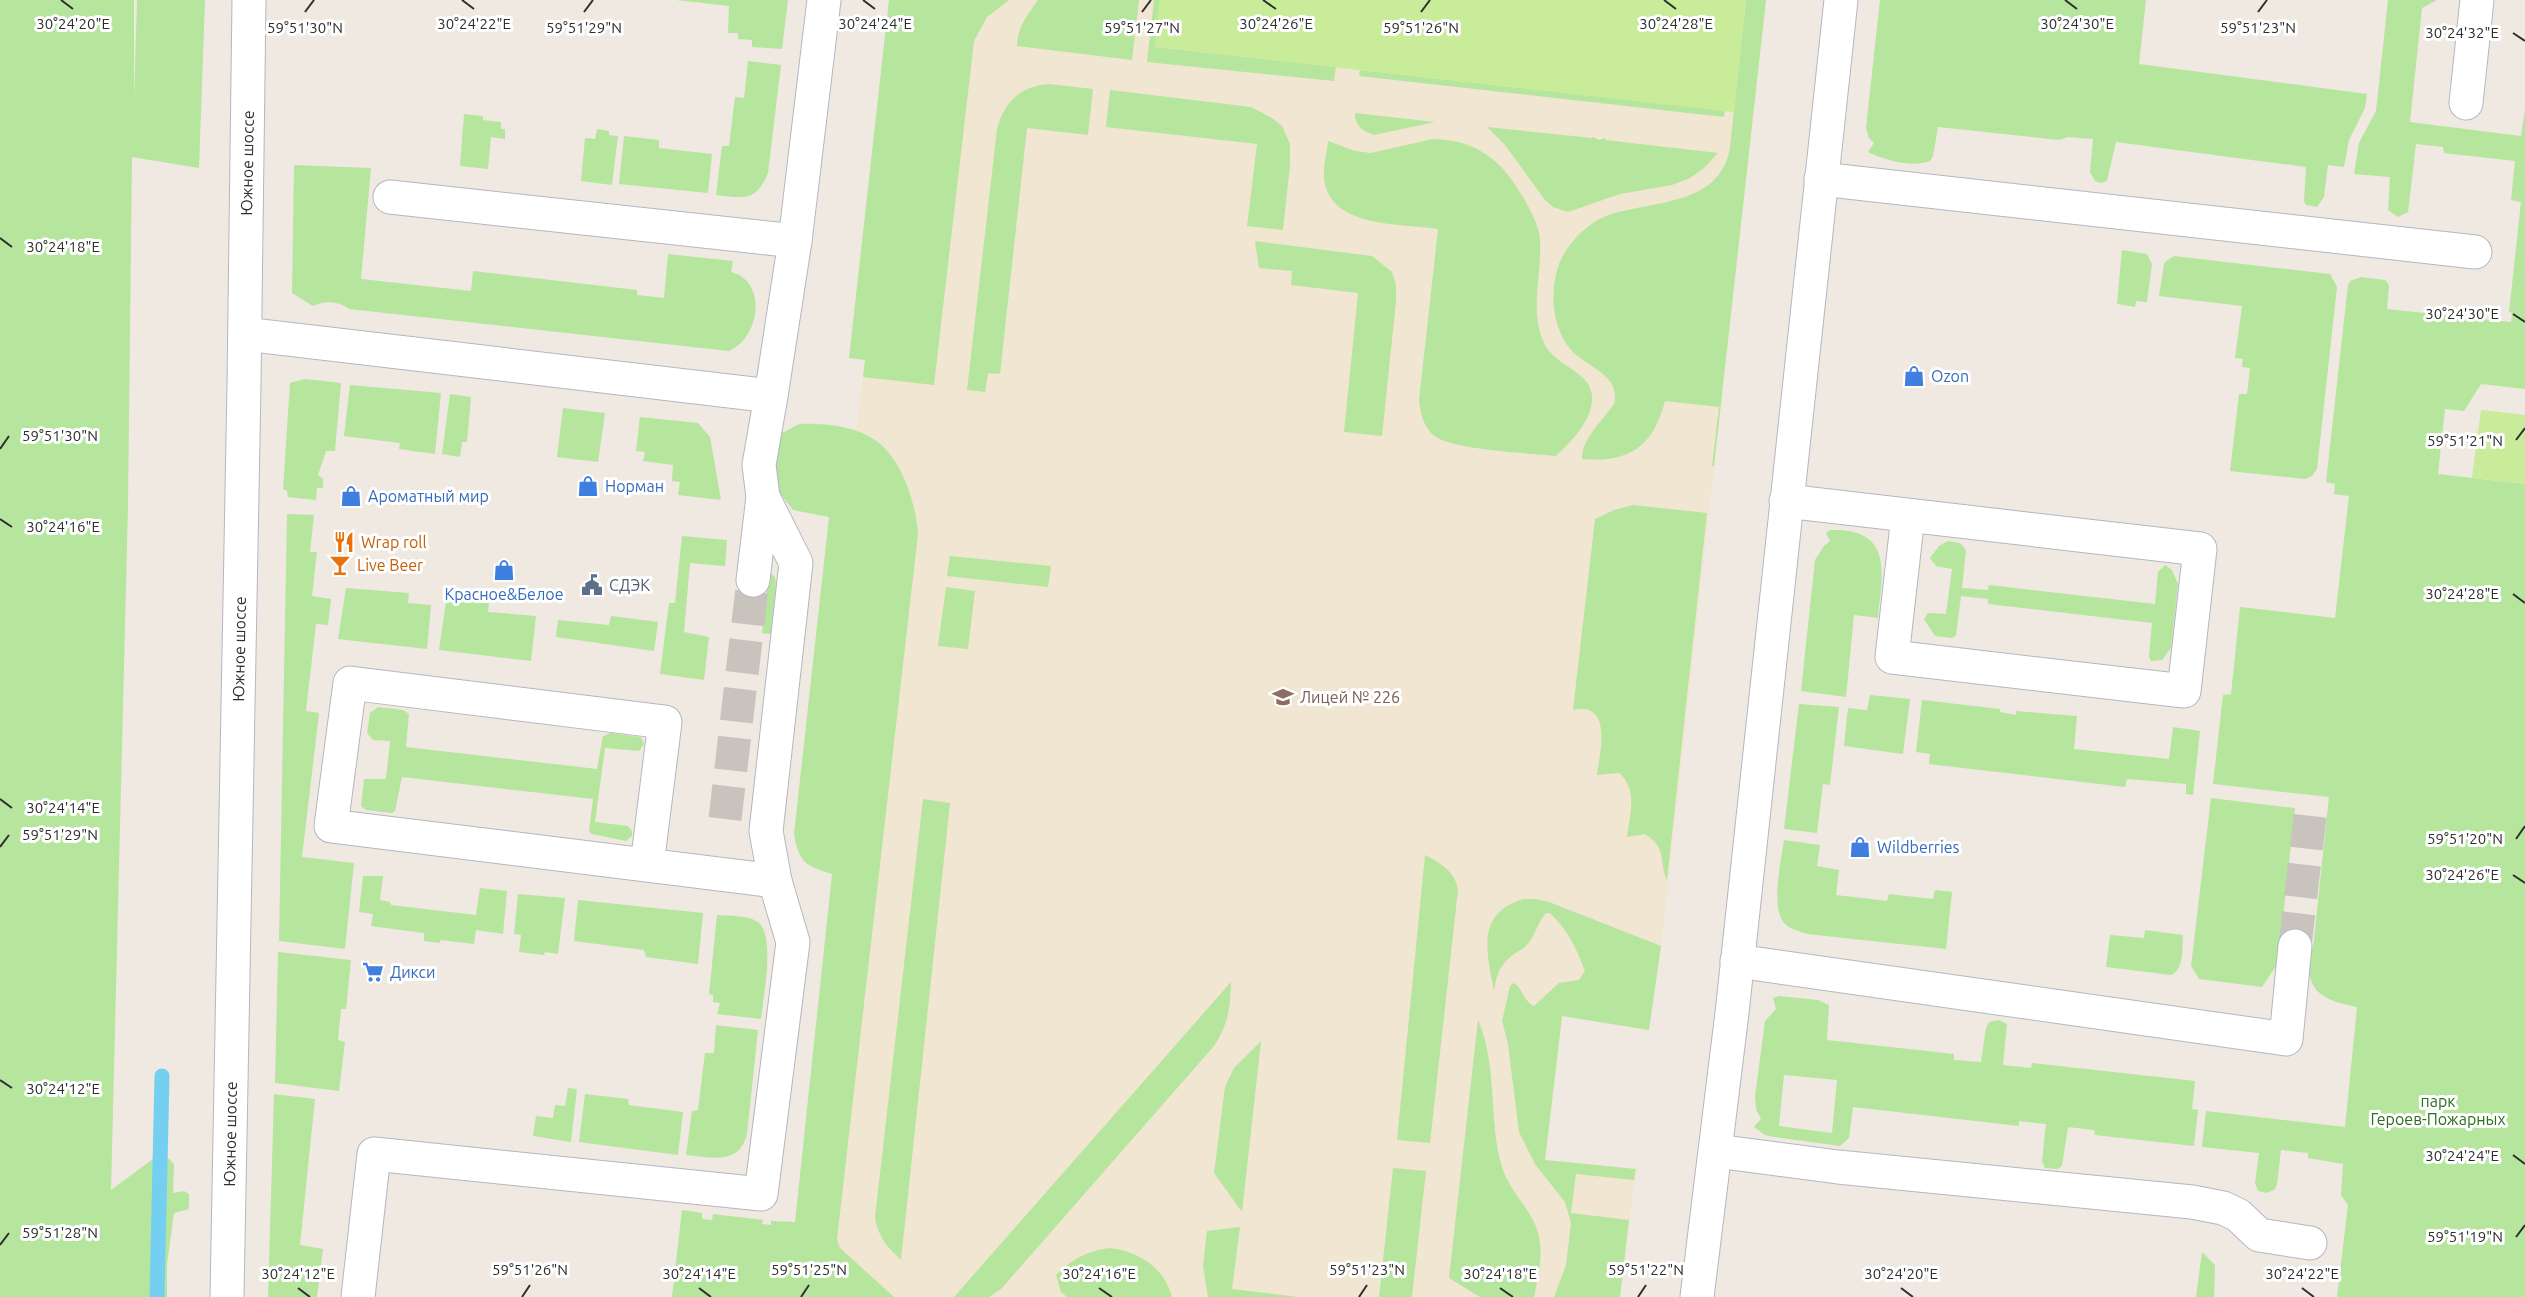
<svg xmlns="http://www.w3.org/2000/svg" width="2525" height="1297" viewBox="0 0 2525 1297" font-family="Ubuntu,sans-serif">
	<rect width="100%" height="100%" fill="#efe9e1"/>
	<polygon fill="#f0e6d1" points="889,0 1766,0 1661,946 1649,1030 1563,1016 1545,1160 1636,1169 1620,1297 793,1297 830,969 854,450 865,360 849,358"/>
	<g fill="#b6e59e" fill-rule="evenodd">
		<polygon points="0,0 134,0 134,102 137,0 205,0 199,168 132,157 128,505 111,1190 153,1159 166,1156 174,1164 173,1193 184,1191 189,1194 189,1209 174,1213 167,1264 167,1297 0,1297"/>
		<polygon points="676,0 788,0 782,49 752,47 752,40 738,39 738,33 728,33 729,6"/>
		<polygon points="889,0 1009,0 987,17 974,41 934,385 863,377 865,360 849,358"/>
		<path d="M 1038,0 L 1139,0 L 1132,60 L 1017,46 C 1018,26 1027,16 1038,0 Z"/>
		<polygon points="1154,0 1160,0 1155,47 1336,67 1334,81 1147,62"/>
		<path d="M 1746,0 L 1766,0 L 1714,466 L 1712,466 L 1719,407 L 1665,401 C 1653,447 1629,463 1582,459 C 1581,440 1603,420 1614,404 C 1622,376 1587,367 1572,351 C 1552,330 1549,291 1559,264 C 1567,244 1586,224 1606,216 C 1648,200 1721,208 1730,147 Z"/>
		<path d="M 1880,0 L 2146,0 L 2139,64 L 2367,94 L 2365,108 L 2349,140 L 2344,167 L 2328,165 L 2324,197 L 2317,207 L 2306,205 L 2304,201 L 2306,167 L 2116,142 L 2107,181 L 2101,183 L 2095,181 L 2090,172 L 2093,139 L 2068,137 L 2059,140 L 1938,127 L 1933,156 L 1930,161 C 1911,168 1885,160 1868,152 L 1874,143 L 1869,138 L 1866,128 Z"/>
		<path d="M 2388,0 L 2437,0 L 2422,8 L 2410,122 L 2521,136 L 2525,109 L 2525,389 L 2481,384 L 2464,411 L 2445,409 L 2438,474 L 2525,484 L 2525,1297 L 2337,1297 L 2348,1205 L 2341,1195 L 2343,1164 L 2308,1158 L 2308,1153 L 2281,1150 L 2277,1185 L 2274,1190 L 2266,1193 L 2258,1191 L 2255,1183 L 2259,1153 L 2202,1147 L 2206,1111 L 2345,1127 L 2357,1007 C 2318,999 2305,990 2309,948 L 2313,948 L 2329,797 L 2213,784 L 2223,695 L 2231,694 L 2240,607 L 2335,618 L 2349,496 L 2334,494 L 2335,484 L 2326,482 L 2348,285 L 2350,281 L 2361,277 L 2385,280 L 2389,285 L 2387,309 L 2511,322 L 2512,313 L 2509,312 L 2521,202 L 2511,200 L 2515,161 L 2444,153 L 2443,147 L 2416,144 L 2408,212 L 2398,217 L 2388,210 L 2390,177 L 2354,174 L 2359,143 L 2376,111 Z"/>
		<path d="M 748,61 L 781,65 L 768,173 C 756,202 744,198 716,195 L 722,146 L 729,146 L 735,97 L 744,98 Z"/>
		<polygon points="1360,70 1725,110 1724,117 1359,76"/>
		<path d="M 1049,84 L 1093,89 L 1088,135 L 1027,128 L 1000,374 L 988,373 L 985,392 L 967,390 L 997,129 C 1004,102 1021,86 1049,84 Z"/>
		<polygon points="1110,90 1251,107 1272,118 1282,126 1290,144 1290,165 1283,230 1247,226 1257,144 1106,127"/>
		<path d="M 1355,113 L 1435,122 L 1374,135 C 1362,131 1355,126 1355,113 Z"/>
		<polygon points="464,114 483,116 483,120 501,122 501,129 505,129 505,139 491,137 488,169 460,166"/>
		<polygon points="1487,127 1592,138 1593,137 1599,140 1605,138 1605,140 1718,153 1704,168 1690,178 1672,185 1620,194 1568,212 1553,207 1545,200 1505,145"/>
		<polygon points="597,129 609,131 609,135 618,136 612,185 581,181 585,138 595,139"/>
		<polygon points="624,136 659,140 659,148 712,154 708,193 619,184"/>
		<path d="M 1433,139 C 1480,140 1504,163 1526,202 C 1532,214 1539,226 1540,240 C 1542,275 1529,309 1544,343 C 1554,366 1589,370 1592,395 C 1594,419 1572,441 1556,456 C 1530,453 1455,450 1436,437 C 1424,429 1420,413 1419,400 L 1438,229 C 1402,223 1329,229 1324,178 C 1323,166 1327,152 1328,141 L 1355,151 L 1371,153 Z"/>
		<path d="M 294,165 L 371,168 L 361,279 L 471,291 L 473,271 L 637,290 L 637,295 L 664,298 L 668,254 L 733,261 L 731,272 C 768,281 760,338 729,351 L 349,309 C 340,301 324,300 313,306 L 292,293 Z"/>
		<polygon points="1255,241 1372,256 1392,272 1396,285 1396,301 1382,436 1344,432 1358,293 1291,285 1292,271 1259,268"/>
		<polygon points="2122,250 2147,254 2152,264 2147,302 2136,301 2135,307 2117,304"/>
		<polygon points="2174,256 2330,274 2337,287 2317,469 2312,476 2305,479 2230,471 2239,394 2247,394 2250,368 2242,367 2243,359 2235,358 2242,306 2159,296 2164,264 2166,261"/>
		<polygon points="305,379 341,383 335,451 326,451 318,475 323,479 323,488 317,488 316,500 288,497 287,491 283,489 290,383"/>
		<polygon points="350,385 441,393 435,454 399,449 400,443 344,436"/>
		<polygon points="450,394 471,397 467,442 462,442 460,457 442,454"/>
		<polygon points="563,408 605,413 598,462 557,457"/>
		<polygon points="640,417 698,423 710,437 721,500 678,495 680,482 672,481 673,465 643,461 645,452 636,451"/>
		<path d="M 799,424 C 823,423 855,426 875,440 C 902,458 916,504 918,534 L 837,1239 L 840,1248 L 894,1297 L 672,1297 L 682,1210 L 702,1213 L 702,1219 L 712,1220 L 713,1214 L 763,1220 L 762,1224 L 771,1225 L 771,1221 L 795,1222 L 832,874 C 806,866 799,863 794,834 L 829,517 L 793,510 L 779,492 L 775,482 L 775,442 L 782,433 Z"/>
		<path d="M 1633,505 L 1707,513 L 1667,880 C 1658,859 1668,849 1645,834 L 1627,837 C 1630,814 1638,789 1619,773 L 1597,775 C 1600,752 1613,701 1573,710 L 1595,519 L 1614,510 Z"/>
		<polygon points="287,514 314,515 310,552 317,552 312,596 331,599 328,625 316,624 306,711 319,713 302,857 354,863 345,949 279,941"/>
		<path d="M 1830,530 C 1893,528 1883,572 1878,618 L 1854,615 L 1846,697 L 1801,691 L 1815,560 L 1824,546 L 1830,541 L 1826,533 Z"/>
		<polygon points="682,536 727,540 725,566 690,563 684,632 709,637 704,680 660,674 669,603 675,603"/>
		<polygon points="1948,541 1960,543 1966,550 1962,588 1988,590 1989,585 2155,604 2158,572 2165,565 2172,570 2178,584 2171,648 2162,660 2151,661 2149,657 2152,623 1988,604 1988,599 1961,596 1956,635 1952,638 1935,636 1924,619 1928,613 1946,614 1952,569 1936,566 1930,558 1939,546"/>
		<polygon points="950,556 1051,566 1048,587 947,576"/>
		<polygon points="769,572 775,577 776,584 771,634 762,633"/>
		<polygon points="946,587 975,591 968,649 938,646"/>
		<polygon points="346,588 409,593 408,603 431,605 427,649 338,639"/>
		<polygon points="482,594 490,594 488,612 536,616 531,661 439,650 447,595 480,599"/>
		<polygon points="611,616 658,622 654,651 556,637 558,620 609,625"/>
		<polygon points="1870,695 1910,699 1903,754 1844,746 1848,708 1867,710"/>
		<polygon points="1922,700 2000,709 2000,712 2016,715 2016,711 2077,716 2074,749 2169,759 2173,727 2200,731 2193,795 2186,794 2186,784 2127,779 2125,787 1929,764 1930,754 1916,752"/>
		<polygon points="1799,704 1839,707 1830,785 1823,784 1817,833 1784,829"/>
		<polygon points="378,707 403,710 409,714 406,747 597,769 603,736 611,733 641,737 644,744 639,751 605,748 595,822 628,826 632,831 632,836 626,841 592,834 589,831 593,799 402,777 395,811 392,813 366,810 361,806 364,779 386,779 390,741 373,740 367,733 370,713"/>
		<polygon points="2211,798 2295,808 2278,963 2262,987 2199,979 2191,966"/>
		<path d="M 923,799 L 950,803 L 901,1260 C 887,1247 878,1237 875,1217 Z"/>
		<path d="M 1784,840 L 1820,845 L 1817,866 L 1839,870 L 1836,895 L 1887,901 L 1889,894 L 1933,899 L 1935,890 L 1952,892 L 1946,949 L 1807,934 C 1799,931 1792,930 1785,924 C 1770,909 1781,861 1784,840 Z"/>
		<path d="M 1425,855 C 1440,863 1455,871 1458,890 L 1430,1143 L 1397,1140 Z"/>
		<polygon points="363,876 383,876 380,900 390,902 391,905 476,915 480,888 507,891 503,934 476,930 474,944 441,940 439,943 424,941 424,933 371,926 373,914 359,912"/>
		<polygon points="518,894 565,898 558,954 545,952 544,955 519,952 521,935 514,934"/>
		<path d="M 1523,899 L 1536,899 L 1549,902 L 1661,946 L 1649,1030 L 1562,1016 L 1545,1160 L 1636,1169 L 1634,1180 L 1576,1174 L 1571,1213 L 1629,1220 L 1620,1297 L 1554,1297 L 1566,1265 L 1571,1223 L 1565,1202 L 1535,1164 L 1519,1132 L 1508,1044 L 1502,1021 L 1510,986 L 1513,983 C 1523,987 1523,1001 1534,1006 L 1559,983 L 1579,980 L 1585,971 C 1577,949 1567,929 1550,913 L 1546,913 C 1537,922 1536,936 1526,946 C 1523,949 1518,951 1514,954 C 1499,966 1497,973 1494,991 C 1487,953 1475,914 1523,899 Z"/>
		<polygon points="578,900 703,913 698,964 646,957 644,950 574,941"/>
		<path d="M 717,915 C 729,916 748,915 758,922 C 776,936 763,998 761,1019 L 717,1014 L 720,1003 L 713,1002 L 713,995 L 709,994 Z"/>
		<path d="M 2145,930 L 2183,935 C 2182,949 2184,969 2171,975 L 2106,967 L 2110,935 L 2144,938 Z"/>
		<polygon points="278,952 351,960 346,1009 341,1009 338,1040 345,1042 339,1091 275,1083"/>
		<path d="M 1231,982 C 1230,1009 1229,1022 1214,1046 L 1001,1289 L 989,1297 L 954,1297 Z"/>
		<path d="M 1779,996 L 1818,1000 L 1829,1005 L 1827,1040 L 1954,1054 L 1954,1060 L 1981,1062 L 1986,1028 L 1989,1022 L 1999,1020 L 2007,1024 L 2003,1065 L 2031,1068 L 2032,1063 L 2195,1081 L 2192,1109 L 2198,1110 L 2194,1146 L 2095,1135 L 2094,1130 L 2068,1127 L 2062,1166 L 2058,1169 L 2045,1168 L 2042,1161 L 2046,1124 L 2019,1121 L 2019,1126 L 1853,1107 L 1849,1138 L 1840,1146 L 1774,1137 L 1765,1135 L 1754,1127 L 1761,1119 L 1756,1109 L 1755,1096 L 1765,1021 L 1776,1009 L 1773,998 ZM 1784,1075 L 1837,1080 L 1832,1133 L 1779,1126 Z"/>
		<path d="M 1478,1020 C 1497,1064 1489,1114 1500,1160 C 1507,1191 1531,1207 1538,1233 C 1544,1252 1538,1278 1534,1297 L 1480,1297 L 1449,1278 Z"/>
		<path d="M 716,1025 L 758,1030 L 747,1134 C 739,1166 712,1157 686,1155 L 692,1111 L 698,1110 L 705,1053 L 714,1053 Z"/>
		<polygon points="1261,1041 1242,1212 1214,1173 1225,1087 1234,1068"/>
		<polygon points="568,1088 577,1089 571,1142 533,1136 536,1116 553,1118 555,1105 565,1106"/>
		<polygon points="274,1094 315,1099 300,1245 323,1249 317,1297 268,1297"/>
		<polygon points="585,1094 628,1099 629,1105 683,1112 678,1155 579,1142"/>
		<polygon points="1393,1168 1426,1171 1412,1297 1379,1297"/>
		<polygon points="1240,1227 1232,1289 1298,1297 1208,1297 1203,1266 1207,1231"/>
		<path d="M 1109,1248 C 1138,1251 1164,1267 1172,1297 L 1067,1297 L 1061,1292 L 1056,1275 C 1071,1260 1087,1251 1109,1248 Z"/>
		<polygon points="2202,1252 2215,1265 2214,1297 2196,1297"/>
	</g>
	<g fill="#c9ec9a">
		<polygon points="1160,0 1746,0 1734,112 1155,47"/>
		<polygon points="2481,410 2525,415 2525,484 2472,478"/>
	</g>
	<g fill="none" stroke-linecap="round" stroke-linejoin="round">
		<polyline stroke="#75cff0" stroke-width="15" points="157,1297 162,1076"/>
		<g stroke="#c8c4bd" stroke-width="33" stroke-dasharray="33 16" stroke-linecap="butt">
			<polyline points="725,819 753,580"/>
			<polyline points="2295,946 2312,800"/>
		</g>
		<defs>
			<g id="minor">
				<polyline points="2466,103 2477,0"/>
				<polyline points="1821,179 2475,252"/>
				<polyline points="390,197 795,241"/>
				<polyline points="245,334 771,396 759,465 763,497 796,563 766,831 775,881 793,942 761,1194 374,1154 358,1297"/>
				<polyline points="771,396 795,241 824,0"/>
				<polyline points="1786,501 2200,549 2184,691 1892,657 1908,516"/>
				<polyline points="753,580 763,497"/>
				<polyline points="647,865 665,722 350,683 331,826 775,881"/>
				<polyline points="1737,961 2286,1039 2295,946"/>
				<polyline points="1716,1151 1838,1167 2192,1202 2223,1208 2238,1215 2259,1235 2310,1243"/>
				<polyline points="227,1297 244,385 249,0"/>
				<polyline points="1697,1297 1732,1013 1841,0"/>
			</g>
		</defs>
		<use href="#minor" stroke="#b4b7c1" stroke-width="35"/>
		<use href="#minor" stroke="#fff" stroke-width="33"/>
	</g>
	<path fill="none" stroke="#2e2e2e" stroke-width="2" d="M 61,0 L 73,9M 462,0 L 474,9M 863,0 L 875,9M 1263,0 L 1276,9M 1664,0 L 1676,9M 2065,0 L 2077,9M 305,12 L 314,0M 584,12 L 593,0M 1142,12 L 1151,0M 1421,12 L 1430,0M 2258,12 L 2267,0M 2513,33 L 2525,41M 0,238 L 12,247M 2513,314 L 2525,322M 2516,440 L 2525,428M 0,449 L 9,436M 0,519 L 12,527M 2513,594 L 2525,603M 0,799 L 12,808M 2516,839 L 2525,826M 0,847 L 9,835M 2513,875 L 2525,883M 0,1080 L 12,1088M 2513,1155 L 2525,1164M 2516,1237 L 2525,1225M 0,1245 L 9,1233M 298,1288 L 310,1297M 699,1288 L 711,1297M 1099,1288 L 1112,1297M 1500,1288 L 1513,1297M 1901,1288 L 1913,1297M 2302,1288 L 2314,1297M 522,1297 L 530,1285M 801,1297 L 809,1285M 1359,1297 L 1367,1285M 1638,1297 L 1646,1285"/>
	<defs>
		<symbol id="shop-bare" viewBox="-9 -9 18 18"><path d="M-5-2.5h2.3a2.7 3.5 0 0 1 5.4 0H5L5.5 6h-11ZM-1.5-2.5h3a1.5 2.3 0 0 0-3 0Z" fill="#3f7fe0" stroke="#fff" stroke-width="2.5" paint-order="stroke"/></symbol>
		<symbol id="restaurant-bare" viewBox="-9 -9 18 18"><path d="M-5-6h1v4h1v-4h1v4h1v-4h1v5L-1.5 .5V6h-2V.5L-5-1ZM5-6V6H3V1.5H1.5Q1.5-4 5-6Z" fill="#e8710a" stroke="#fff" stroke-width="2.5" paint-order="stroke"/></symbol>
		<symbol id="bar-bare" viewBox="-9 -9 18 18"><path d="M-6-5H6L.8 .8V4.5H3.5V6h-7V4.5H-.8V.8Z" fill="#e8710a" stroke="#fff" stroke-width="2.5" paint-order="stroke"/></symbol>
		<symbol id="civic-bare" viewBox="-9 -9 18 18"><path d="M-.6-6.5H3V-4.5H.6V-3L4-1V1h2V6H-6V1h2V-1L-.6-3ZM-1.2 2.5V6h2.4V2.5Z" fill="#5c6f8a" stroke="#fff" stroke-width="2.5" paint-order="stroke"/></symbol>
		<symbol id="school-bare" viewBox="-9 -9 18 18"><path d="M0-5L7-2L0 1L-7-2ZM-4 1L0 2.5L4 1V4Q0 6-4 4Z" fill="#8d6e63" stroke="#fff" stroke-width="2.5" paint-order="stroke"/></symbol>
		<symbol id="supermarket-bare" viewBox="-9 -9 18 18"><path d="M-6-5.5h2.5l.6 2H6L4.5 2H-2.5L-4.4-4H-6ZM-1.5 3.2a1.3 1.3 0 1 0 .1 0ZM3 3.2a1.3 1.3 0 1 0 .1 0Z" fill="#3f7fe0" stroke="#fff" stroke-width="2.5" paint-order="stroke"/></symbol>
	</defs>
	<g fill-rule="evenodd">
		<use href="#shop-bare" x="1899" y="361" width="30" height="30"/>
		<use href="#shop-bare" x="573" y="471" width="30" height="30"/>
		<use href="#shop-bare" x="336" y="481" width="30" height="30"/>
		<use href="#restaurant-bare" x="329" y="527" width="30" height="30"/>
		<use href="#bar-bare" x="325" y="550" width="30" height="30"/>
		<use href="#shop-bare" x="489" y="555" width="30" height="30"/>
		<use href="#civic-bare" x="577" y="570" width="30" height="30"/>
		<use href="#school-bare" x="1268" y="682" width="30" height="30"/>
		<use href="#shop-bare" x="1845" y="832" width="30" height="30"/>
		<use href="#supermarket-bare" x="358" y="957" width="30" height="30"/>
	</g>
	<g text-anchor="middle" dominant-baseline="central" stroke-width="6" stroke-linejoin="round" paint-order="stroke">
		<g font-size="16" fill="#2e2e2e" stroke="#fff">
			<text transform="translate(247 163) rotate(-89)">Южное шоссе</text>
			<text transform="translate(239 649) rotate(-89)">Южное шоссе</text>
			<text transform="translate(230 1134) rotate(-89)">Южное шоссе</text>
		</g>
		<g font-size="16" fill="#366cbe" stroke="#fff" text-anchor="start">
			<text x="1931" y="376">Ozon</text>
			<text x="605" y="486">Норман</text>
			<text x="368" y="496">Ароматный мир</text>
			<text x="504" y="594" text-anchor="middle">Красное&amp;Белое</text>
			<text x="1877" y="847">Wildberries</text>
			<text x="390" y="972">Дикси</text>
		</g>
		<g font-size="16" fill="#c56008" stroke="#fff" text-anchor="start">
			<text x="361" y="542">Wrap roll</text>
			<text x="357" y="565">Live Beer</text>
		</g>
		<g font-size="16" fill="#4e5e75" stroke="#fff" text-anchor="start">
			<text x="609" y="585">СДЭК</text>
		</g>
		<g font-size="16" fill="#785e54" stroke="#fff" text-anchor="start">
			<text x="1300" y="697">Лицей № 226</text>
		</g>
		<g font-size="16" fill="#2c6e1b" stroke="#fff">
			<text x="2438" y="1101">парк<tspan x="2438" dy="18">Героев-Пожарных</tspan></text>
		</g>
	</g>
	<g font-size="15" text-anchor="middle" fill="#2e2e2e" stroke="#fff" stroke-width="6" stroke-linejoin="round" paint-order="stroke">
		<text x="1676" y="29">30°24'28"E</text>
		<text x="73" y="29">30°24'20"E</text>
		<text x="474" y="29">30°24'22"E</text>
		<text x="875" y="29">30°24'24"E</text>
		<text x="1276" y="29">30°24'26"E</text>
		<text x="2077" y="29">30°24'30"E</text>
		<text x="305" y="33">59°51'30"N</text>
		<text x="584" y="33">59°51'29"N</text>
		<text x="1142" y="33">59°51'27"N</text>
		<text x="1421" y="33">59°51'26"N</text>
		<text x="2258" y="33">59°51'23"N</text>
		<text x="2462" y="38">30°24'32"E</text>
		<text x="63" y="252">30°24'18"E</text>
		<text x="2462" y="319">30°24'30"E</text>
		<text x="60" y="441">59°51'30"N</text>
		<text x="2465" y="446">59°51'21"N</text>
		<text x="63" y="532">30°24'16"E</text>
		<text x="2462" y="599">30°24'28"E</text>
		<text x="63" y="813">30°24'14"E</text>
		<text x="60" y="840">59°51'29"N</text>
		<text x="2465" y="844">59°51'20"N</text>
		<text x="2462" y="880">30°24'26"E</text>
		<text x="63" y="1094">30°24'12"E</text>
		<text x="2462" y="1161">30°24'24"E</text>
		<text x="60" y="1238">59°51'28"N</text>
		<text x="2465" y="1242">59°51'19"N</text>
		<text x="530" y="1275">59°51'26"N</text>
		<text x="809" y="1275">59°51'25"N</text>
		<text x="1367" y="1275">59°51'23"N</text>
		<text x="1646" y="1275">59°51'22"N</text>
		<text x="298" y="1279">30°24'12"E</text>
		<text x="699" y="1279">30°24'14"E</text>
		<text x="1099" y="1279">30°24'16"E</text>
		<text x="1500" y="1279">30°24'18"E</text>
		<text x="1901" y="1279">30°24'20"E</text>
		<text x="2302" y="1279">30°24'22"E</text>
	</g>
</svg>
